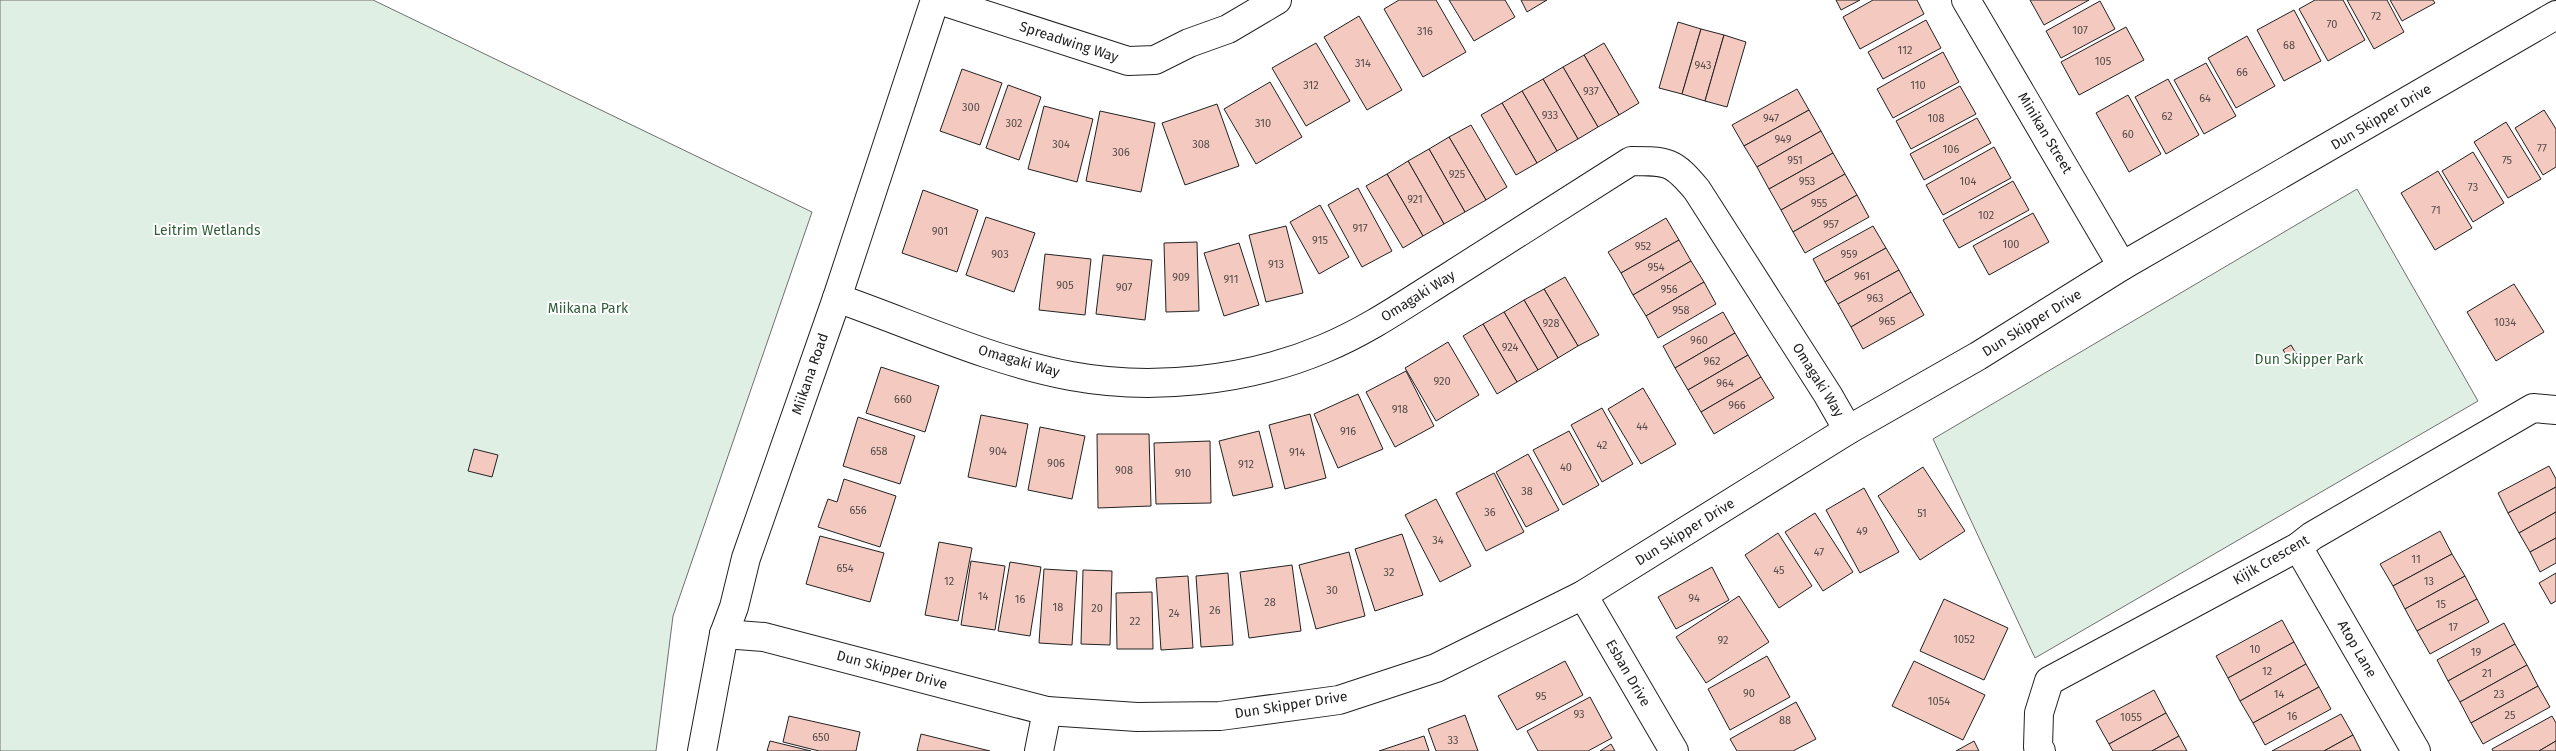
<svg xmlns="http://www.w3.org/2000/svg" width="2556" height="751" viewBox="0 0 2556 751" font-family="'Fira Sans',sans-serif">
	<rect width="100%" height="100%" fill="#fff"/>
	<g fill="#e0efe3" stroke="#6f6f6f">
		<polygon points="0,0 373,0 812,212 673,616 656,751 0,751"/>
		<polygon points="2357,189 2478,401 2035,658 1933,439"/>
	</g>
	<g fill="#f3c9c0" stroke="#222">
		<polygon points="1399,0 1436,0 1466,52 1423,77 1384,9"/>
		<polygon points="1449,0 1505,0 1515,17 1474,41"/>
		<polygon points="1521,0 1547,0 1527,12"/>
		<polygon points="1836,0 1860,0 1841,10"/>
		<polygon points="1873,0 1917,0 1924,14 1860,49 1843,17"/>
		<polygon points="2030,0 2089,0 2044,25"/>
		<polygon points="2315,0 2343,0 2365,40 2328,61 2299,9"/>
		<polygon points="2347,0 2387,0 2404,32 2374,49"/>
		<polygon points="2390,0 2433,0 2435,3 2402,21"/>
		<polygon points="2100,1 2115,29 2061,58 2046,31"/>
		<polygon points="2294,10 2321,61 2284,81 2257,30"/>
		<polygon points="1359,16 1402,90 1367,110 1324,37"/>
		<polygon points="1926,20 1941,48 1883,79 1868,52"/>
		<polygon points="1678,22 1701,29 1682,94 1659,88"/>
		<polygon points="2126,27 2144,60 2079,95 2061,62"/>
		<polygon points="1701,29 1724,35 1705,101 1682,94"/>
		<polygon points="1724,35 1746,42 1727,107 1705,101"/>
		<polygon points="2247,36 2275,86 2236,108 2208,58"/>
		<polygon points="1316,43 1350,101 1306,126 1272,68"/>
		<polygon points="1604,43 1639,103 1619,115 1584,55"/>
		<polygon points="1943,52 1959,82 1893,118 1877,89"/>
		<polygon points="1584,55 1619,115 1598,127 1563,67"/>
		<polygon points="2206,63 2236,116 2204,134 2174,80"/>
		<polygon points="1563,67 1598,127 1578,139 1543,79"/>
		<polygon points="962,69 1002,83 980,145 940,131"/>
		<polygon points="1543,79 1578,139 1557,151 1522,91"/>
		<polygon points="2168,79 2199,135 2166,154 2135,97"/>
		<polygon points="1270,82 1302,137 1256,164 1224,109"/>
		<polygon points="1008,85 1041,97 1019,160 986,148"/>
		<polygon points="1960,86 1976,114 1911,149 1896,121"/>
		<polygon points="1797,89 1809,110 1744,146 1732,125"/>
		<polygon points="1522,91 1557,151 1537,163 1502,103"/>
		<polygon points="2128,95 2161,154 2129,172 2096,113"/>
		<polygon points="1502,103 1537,163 1516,175 1481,115"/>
		<polygon points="1217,104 1239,166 1185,185 1162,123"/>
		<polygon points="1044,106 1093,119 1077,182 1028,169"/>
		<polygon points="1809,110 1821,131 1757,167 1744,146"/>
		<polygon points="2544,110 2556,129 2556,167 2543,175 2515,128"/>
		<polygon points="1100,111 1155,123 1141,192 1086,181"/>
		<polygon points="1977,118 1991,143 1924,180 1910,154"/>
		<polygon points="2506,122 2541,179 2508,198 2474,142"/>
		<polygon points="1471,125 1507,187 1486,200 1449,137"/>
		<polygon points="1821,131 1833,153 1769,189 1757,167"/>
		<polygon points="1449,137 1486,200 1465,212 1429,149"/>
		<polygon points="1994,147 2011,178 1943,215 1926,185"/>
		<polygon points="1429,149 1465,212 1444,224 1408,161"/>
		<polygon points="2473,152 2504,203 2473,222 2442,171"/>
		<polygon points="1833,153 1845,174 1781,210 1769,189"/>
		<polygon points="1408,161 1444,224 1423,236 1387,174"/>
		<polygon points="2438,171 2472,228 2435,250 2401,193"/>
		<polygon points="1387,174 1423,236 1403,248 1366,186"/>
		<polygon points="1845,174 1857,195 1793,232 1781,210"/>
		<polygon points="2013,181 2029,210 1959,248 1943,220"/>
		<polygon points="1358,188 1392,251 1362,267 1328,205"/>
		<polygon points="923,190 978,210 957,272 902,253"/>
		<polygon points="1857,195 1869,217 1805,253 1793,232"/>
		<polygon points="1320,205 1349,257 1319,274 1290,222"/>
		<polygon points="2033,213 2049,242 1989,275 1973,246"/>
		<polygon points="986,217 1035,233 1014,292 966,275"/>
		<polygon points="1666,218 1679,240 1621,273 1608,252"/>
		<polygon points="1286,226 1303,293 1266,302 1249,235"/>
		<polygon points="1873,226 1886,248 1825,282 1813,259"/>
		<polygon points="1679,240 1691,261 1633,295 1621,273"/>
		<polygon points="1197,242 1199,311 1166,312 1164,243"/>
		<polygon points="1239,243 1259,305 1224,316 1204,253"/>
		<polygon points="1886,248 1899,270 1838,304 1825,282"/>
		<polygon points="1045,254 1091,259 1085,315 1039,310"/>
		<polygon points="1103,255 1152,260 1145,320 1096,314"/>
		<polygon points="1691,261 1704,282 1646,316 1633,295"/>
		<polygon points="1899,270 1911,292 1851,327 1838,304"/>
		<polygon points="1565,277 1599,335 1578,346 1544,289"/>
		<polygon points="1704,282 1716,304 1658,338 1646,316"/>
		<polygon points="2514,284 2544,332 2496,361 2467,312"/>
		<polygon points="1544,289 1578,346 1558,358 1524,300"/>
		<polygon points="1911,292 1924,315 1863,349 1851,327"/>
		<polygon points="1524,300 1558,358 1538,370 1504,312"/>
		<polygon points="1504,312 1538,370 1517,382 1483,324"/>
		<polygon points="1723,312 1735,333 1675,368 1663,346"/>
		<polygon points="1483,324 1517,382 1497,394 1463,336"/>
		<polygon points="1735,333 1748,355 1688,390 1675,368"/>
		<polygon points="1448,342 1479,395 1436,421 1405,368"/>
		<polygon points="2291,345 2297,355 2289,359 2283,350"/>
		<polygon points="1748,355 1761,377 1701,412 1688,390"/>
		<polygon points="881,367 939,386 925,432 866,413"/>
		<polygon points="1406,371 1434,426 1395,447 1366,392"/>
		<polygon points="1761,377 1774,398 1714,434 1701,412"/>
		<polygon points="1643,388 1676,444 1641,464 1608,409"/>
		<polygon points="1358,394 1383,449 1338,468 1314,414"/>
		<polygon points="1602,408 1633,464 1602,482 1571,425"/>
		<polygon points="1310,414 1326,478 1285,489 1269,425"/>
		<polygon points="981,415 1028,424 1016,487 968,477"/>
		<polygon points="858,417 915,436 900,484 843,466"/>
		<polygon points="1040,427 1085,436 1072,499 1028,490"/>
		<polygon points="1259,431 1273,487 1233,496 1219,441"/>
		<polygon points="1569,431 1599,485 1563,505 1533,450"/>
		<polygon points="1097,434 1149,434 1151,506 1098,508"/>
		<polygon points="1210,441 1211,503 1156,504 1154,443"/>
		<polygon points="474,449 498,455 492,477 468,471"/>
		<polygon points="1528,454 1559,510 1526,527 1496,472"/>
		<polygon points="2549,466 2556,479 2556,487 2508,513 2498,493"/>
		<polygon points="1923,467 1965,531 1920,560 1878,496"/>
		<polygon points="1494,473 1524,532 1486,551 1456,493"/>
		<polygon points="844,479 896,496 880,547 818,527 828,499 837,502"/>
		<polygon points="2556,487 2556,512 2519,533 2508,513"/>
		<polygon points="1864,488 1899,552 1860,573 1826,510"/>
		<polygon points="1436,499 1471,566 1440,582 1405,515"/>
		<polygon points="2556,512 2556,538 2530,552 2519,533"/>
		<polygon points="1815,513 1853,572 1823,591 1785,532"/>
		<polygon points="2440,531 2452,554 2393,586 2380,564"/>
		<polygon points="1778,533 1812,586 1779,608 1745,555"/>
		<polygon points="1402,534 1423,595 1375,611 1355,549"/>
		<polygon points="820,536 884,553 870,602 806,584"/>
		<polygon points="2556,538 2556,563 2540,572 2530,552"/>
		<polygon points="939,542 972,548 958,621 925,615"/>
		<polygon points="1349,552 1365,616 1316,629 1299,565"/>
		<polygon points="2452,554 2465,576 2405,609 2393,586"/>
		<polygon points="971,561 1005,566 995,630 961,625"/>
		<polygon points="1010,562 1041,567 1030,636 998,631"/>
		<polygon points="1292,565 1301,631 1249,638 1240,572"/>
		<polygon points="1712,567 1729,600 1676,629 1658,597"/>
		<polygon points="1044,569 1077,571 1072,645 1039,643"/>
		<polygon points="1083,570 1112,571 1110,645 1081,644"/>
		<polygon points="1228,573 1233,645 1201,647 1196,576"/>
		<polygon points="2556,573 2556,601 2551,604 2539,583"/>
		<polygon points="1188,576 1193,648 1161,650 1156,578"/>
		<polygon points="2465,576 2477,599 2417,631 2405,609"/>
		<polygon points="1152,592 1153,649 1117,649 1116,593"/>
		<polygon points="1739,596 1769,642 1706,683 1676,637"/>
		<polygon points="1944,599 2008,628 1984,680 1920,651"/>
		<polygon points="2477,599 2489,622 2430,654 2417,631"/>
		<polygon points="2282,620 2294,642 2228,678 2216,656"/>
		<polygon points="2504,623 2515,644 2448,681 2437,660"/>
		<polygon points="2294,642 2306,664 2240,701 2228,678"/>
		<polygon points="2515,644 2527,665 2460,702 2448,681"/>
		<polygon points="1767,656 1790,697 1730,730 1708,689"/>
		<polygon points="1565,661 1583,695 1517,730 1498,696"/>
		<polygon points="1914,661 1985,695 1963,740 1892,706"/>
		<polygon points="2306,664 2319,687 2253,723 2240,701"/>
		<polygon points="2527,665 2538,686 2471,723 2460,702"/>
		<polygon points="2538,686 2550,707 2483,744 2471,723"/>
		<polygon points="2319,687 2331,709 2265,745 2253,723"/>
		<polygon points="2154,690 2166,713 2109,744 2096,721"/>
		<polygon points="1590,697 1612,738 1588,751 1538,751 1527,731"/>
		<polygon points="1796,702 1816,739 1793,751 1737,751 1730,739"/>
		<polygon points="2166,713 2179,736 2152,751 2113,751 2109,744"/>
		<polygon points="2341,714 2353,735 2324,751 2272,751"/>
		<polygon points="1465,715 1478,751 1436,751 1428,729"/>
		<polygon points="789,716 860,732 856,751 819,751 783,742"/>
		<polygon points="2552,716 2556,723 2556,741 2539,751 2493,751 2492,749"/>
		<polygon points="921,734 990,751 917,751"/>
		<polygon points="2353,735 2361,751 2324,751"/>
		<polygon points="1424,736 1429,751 1379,751"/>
		<polygon points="2179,736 2187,751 2152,751"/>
		<polygon points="770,741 811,751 767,751"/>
		<polygon points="1974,741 1979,751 1956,751"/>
		<polygon points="2556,741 2556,751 2539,751"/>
		<polygon points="1611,744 1615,751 1600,751"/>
	</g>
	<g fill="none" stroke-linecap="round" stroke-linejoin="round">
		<defs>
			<g id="minor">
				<polyline points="939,0 1128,61 1155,60 1189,43 1228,29 1277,0"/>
				<polyline points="1966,0 2122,266"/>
				<path d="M 837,298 C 914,325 991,361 1071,376 C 1152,391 1247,381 1323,349 C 1367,331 1407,303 1447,278 C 1509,239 1570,200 1631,161 C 1668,161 1673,161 1697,190 L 1828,395 L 1848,430"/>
				<polyline points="2298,547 2416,751"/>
				<polyline points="1583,595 1674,751"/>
				<polyline points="724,634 764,637 1047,711 1137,717 1220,716 1339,700 1436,668 1583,595 1848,430 1978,356 2122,266 2556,15"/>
				<polyline points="702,751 724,634 734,607 746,558 837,298 935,0"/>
				<polyline points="1039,751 1047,711"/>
				<polyline points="2041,751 2038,747 2039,713 2049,681 2298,547 2312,536 2533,408 2556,410"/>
			</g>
		</defs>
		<use href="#minor" stroke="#222" stroke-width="30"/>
		<use href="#minor" stroke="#fff" stroke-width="28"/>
	</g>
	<g text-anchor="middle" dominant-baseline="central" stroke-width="4" stroke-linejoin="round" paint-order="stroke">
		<g font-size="11" fill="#564c4a">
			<text x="2376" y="16">72</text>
			<text x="2332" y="24">70</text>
			<text x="2080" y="30">107</text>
			<text x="1425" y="31">316</text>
			<text x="2289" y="45">68</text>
			<text x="1905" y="50">112</text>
			<text x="2103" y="61">105</text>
			<text x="1363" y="63">314</text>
			<text x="1703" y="65">943</text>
			<text x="2242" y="72">66</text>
			<text x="1311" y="85">312</text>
			<text x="1918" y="85">110</text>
			<text x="1591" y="91">937</text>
			<text x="2205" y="98">64</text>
			<text x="971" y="107">300</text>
			<text x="1550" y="115">933</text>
			<text x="2167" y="116">62</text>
			<text x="1771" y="118">947</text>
			<text x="1936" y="118">108</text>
			<text x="1014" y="123">302</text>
			<text x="1263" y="123">310</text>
			<text x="2128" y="134">60</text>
			<text x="1783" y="139">949</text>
			<text x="1061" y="144">304</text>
			<text x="1201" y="144">308</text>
			<text x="2542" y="148">77</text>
			<text x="1951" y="149">106</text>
			<text x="1121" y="152">306</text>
			<text x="1795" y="160">951</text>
			<text x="2507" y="160">75</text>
			<text x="1457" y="174">925</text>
			<text x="1807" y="181">953</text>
			<text x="1968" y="181">104</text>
			<text x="2473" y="187">73</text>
			<text x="1415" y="199">921</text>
			<text x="1819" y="203">955</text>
			<text x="2436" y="210">71</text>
			<text x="1986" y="215">102</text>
			<text x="1831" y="224">957</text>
			<text x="1360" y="228">917</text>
			<text x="940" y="231">901</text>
			<text x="1320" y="240">915</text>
			<text x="2011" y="244">100</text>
			<text x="1643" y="246">952</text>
			<text x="1000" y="254">903</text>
			<text x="1849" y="254">959</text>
			<text x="1276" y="264">913</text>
			<text x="1656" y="267">954</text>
			<text x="1862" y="276">961</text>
			<text x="1181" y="277">909</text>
			<text x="1231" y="279">911</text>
			<text x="1065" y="285">905</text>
			<text x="1124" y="287">907</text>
			<text x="1669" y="289">956</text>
			<text x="1875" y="298">963</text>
			<text x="1681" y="310">958</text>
			<text x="1887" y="321">965</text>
			<text x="2505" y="322">1034</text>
			<text x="1551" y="323">928</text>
			<text x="1699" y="340">960</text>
			<text x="1510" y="347">924</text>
			<text x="1712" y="361">962</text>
			<text x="1442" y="381">920</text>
			<text x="1725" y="383">964</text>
			<text x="903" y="399">660</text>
			<text x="1737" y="405">966</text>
			<text x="1400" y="409">918</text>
			<text x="1642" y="426">44</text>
			<text x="1348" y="431">916</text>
			<text x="1602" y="445">42</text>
			<text x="879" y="451">658</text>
			<text x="998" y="451">904</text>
			<text x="1297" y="452">914</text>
			<text x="1056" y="463">906</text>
			<text x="1246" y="464">912</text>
			<text x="1566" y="467">40</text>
			<text x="1124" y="470">908</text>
			<text x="1183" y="473">910</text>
			<text x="1527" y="491">38</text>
			<text x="858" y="510">656</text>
			<text x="1490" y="512">36</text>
			<text x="1922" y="513">51</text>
			<text x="1862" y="531">49</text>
			<text x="1438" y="540">34</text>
			<text x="1819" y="552">47</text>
			<text x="2416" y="559">11</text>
			<text x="845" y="568">654</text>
			<text x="1779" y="570">45</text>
			<text x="1389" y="572">32</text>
			<text x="949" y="581">12</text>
			<text x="2429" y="581">13</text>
			<text x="1332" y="590">30</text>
			<text x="983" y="596">14</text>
			<text x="1694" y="598">94</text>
			<text x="1020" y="599">16</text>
			<text x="1270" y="602">28</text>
			<text x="2441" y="604">15</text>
			<text x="1058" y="607">18</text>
			<text x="1097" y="608">20</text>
			<text x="1215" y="610">26</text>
			<text x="1174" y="613">24</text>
			<text x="1135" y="621">22</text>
			<text x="2453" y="627">17</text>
			<text x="1964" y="639">1052</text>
			<text x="1723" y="640">92</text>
			<text x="2255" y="649">10</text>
			<text x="2476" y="652">19</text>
			<text x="2267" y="671">12</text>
			<text x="2487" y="673">21</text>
			<text x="1749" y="693">90</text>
			<text x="2279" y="694">14</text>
			<text x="2499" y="694">23</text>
			<text x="1541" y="696">95</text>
			<text x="1939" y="701">1054</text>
			<text x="1579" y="714">93</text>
			<text x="2510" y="715">25</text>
			<text x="2292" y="716">16</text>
			<text x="2131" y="717">1055</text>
			<text x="1785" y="720">88</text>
			<text x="821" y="737">650</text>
			<text x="1453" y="740">33</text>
		</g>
		<g font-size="14" fill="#222" stroke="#fff">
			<text transform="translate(1069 42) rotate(18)">Spreadwing Way</text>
			<text transform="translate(2381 117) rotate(-31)">Dun Skipper Drive</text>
			<text transform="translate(2045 133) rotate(59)">Minikan Street</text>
			<text transform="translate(1418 296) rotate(-32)">Omagaki Way</text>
			<text transform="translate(2032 323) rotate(-32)">Dun Skipper Drive</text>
			<text transform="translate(1019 361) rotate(16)">Omagaki Way</text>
			<text transform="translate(810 374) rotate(-71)">Miikana Road</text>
			<text transform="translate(1818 380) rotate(58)">Omagaki Way</text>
			<text transform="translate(1685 532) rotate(-32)">Dun Skipper Drive</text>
			<text transform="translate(2271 560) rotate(-30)">Kijik Crescent</text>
			<text transform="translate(2357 649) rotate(60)">Atop Lane</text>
			<text transform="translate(892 670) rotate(15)">Dun Skipper Drive</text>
			<text transform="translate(1628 673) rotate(60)">Esban Drive</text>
			<text transform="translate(1291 705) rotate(-9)">Dun Skipper Drive</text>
		</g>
		<g font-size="14" fill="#2f5e38" stroke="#fff">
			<text x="207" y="230">Leitrim Wetlands</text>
			<text x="588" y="308">Miikana Park</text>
			<text x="2309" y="359">Dun Skipper Park</text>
		</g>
	</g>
</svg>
